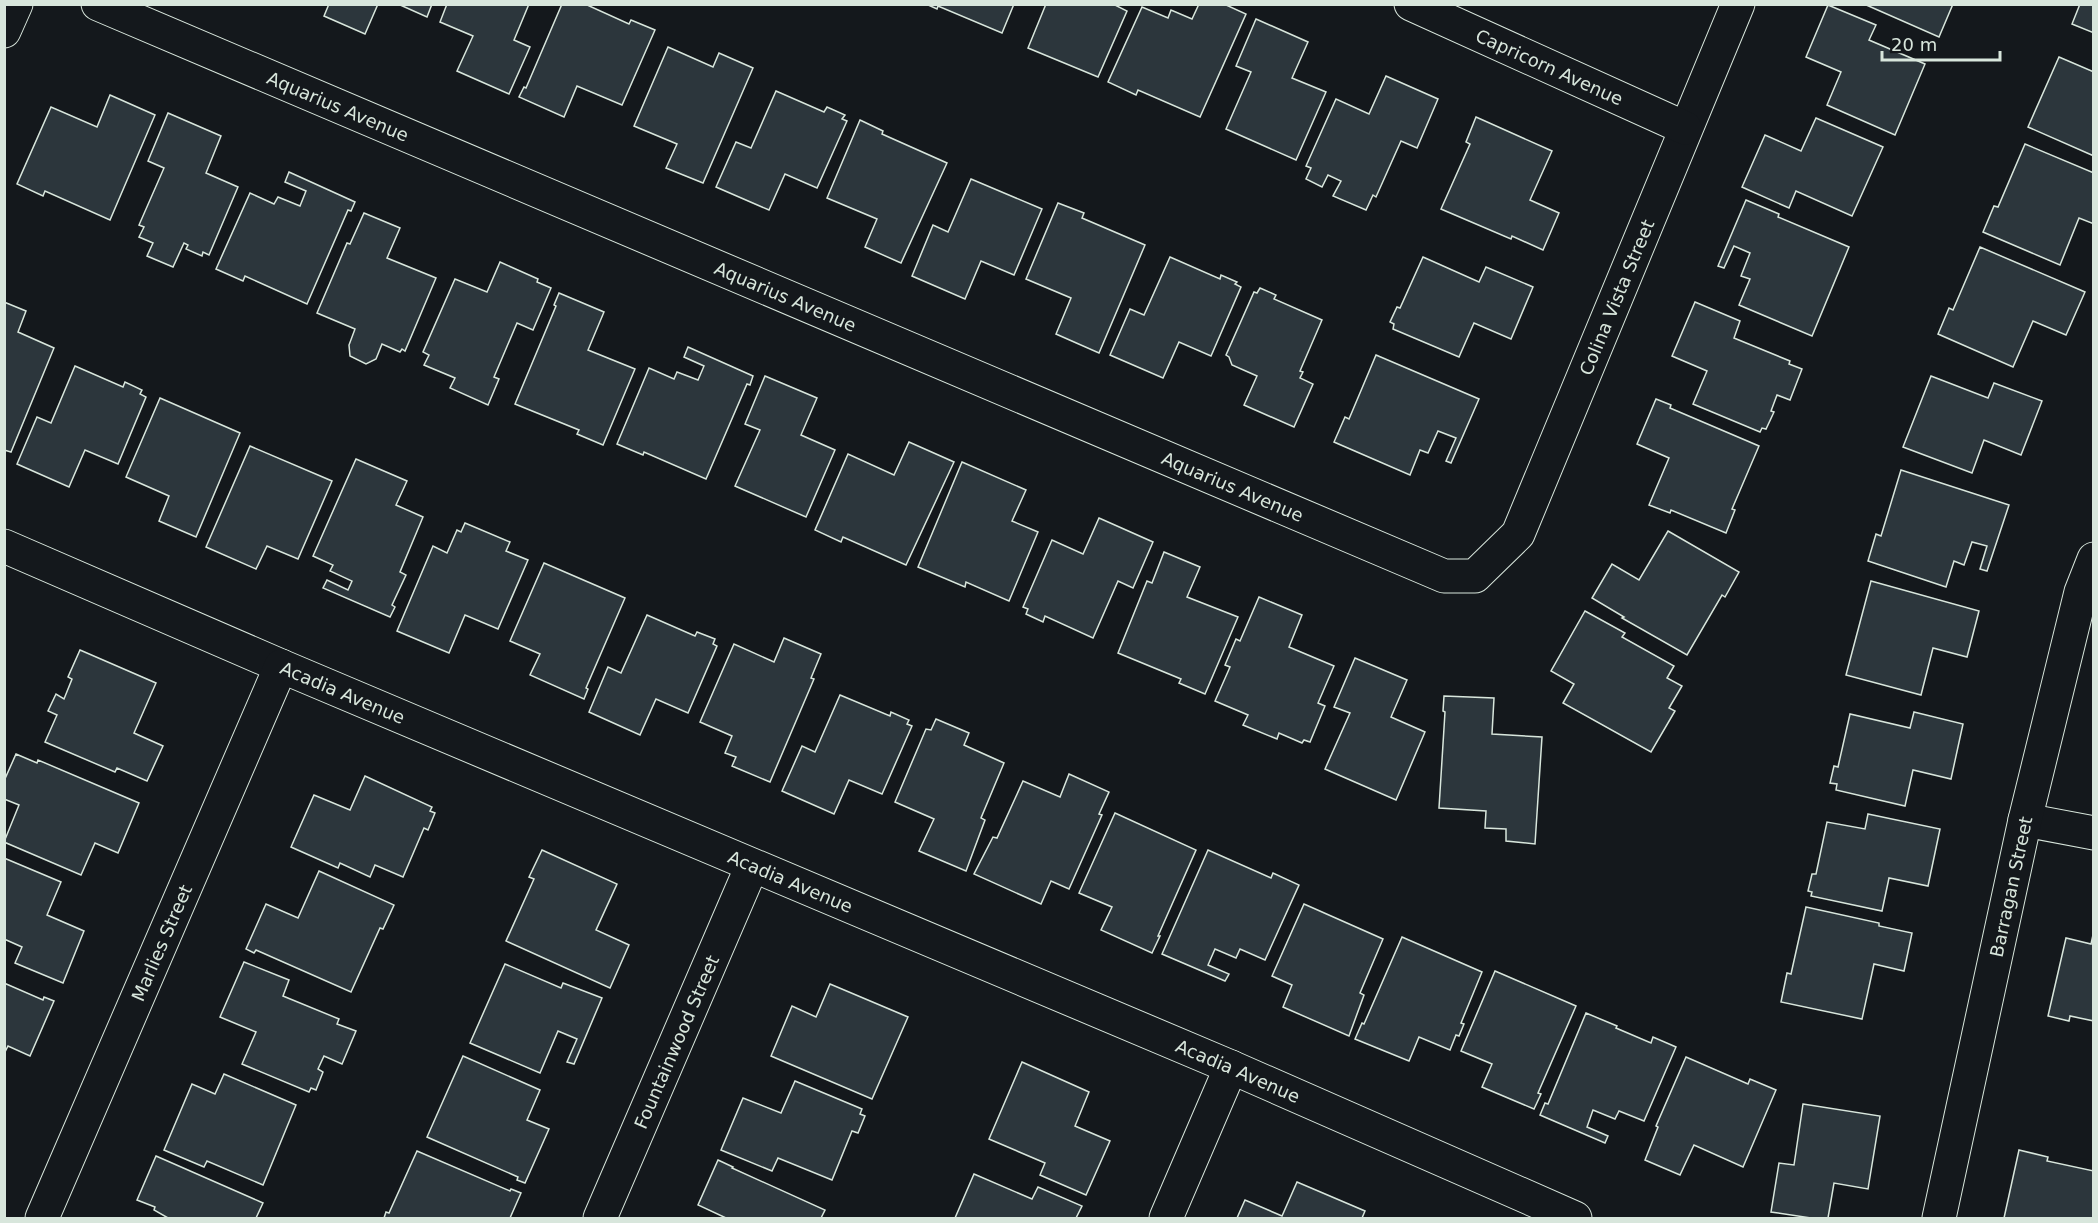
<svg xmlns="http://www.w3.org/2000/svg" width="2098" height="1223" viewBox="0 0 2098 1223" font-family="'DejaVu Sans',sans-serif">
	<rect width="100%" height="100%" fill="#14181c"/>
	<g fill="#2c363c" stroke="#d8e6dc" stroke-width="1.5">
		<polygon points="329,4 378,4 365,34 324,16"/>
		<polygon points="398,4 432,4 427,17"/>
		<polygon points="447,4 529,4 514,40 530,47 509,94 457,71 473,36 440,22"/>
		<polygon points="562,4 585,4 629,24 631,20 655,30 622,105 577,86 564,117 519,97 524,87 526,88"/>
		<polygon points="926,4 1014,4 1002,33 938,6 937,9"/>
		<polygon points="1046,4 1113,4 1127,11 1098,77 1028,48"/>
		<polygon points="1199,4 1224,4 1246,14 1200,117 1138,90 1136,95 1108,82 1142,7 1168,18 1171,10 1192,19"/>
		<polygon points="1864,4 1953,4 1939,37"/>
		<polygon points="2080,4 2094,4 2094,33 2072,24"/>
		<polygon points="1828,5 1876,25 1869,40 1925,64 1895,135 1827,105 1841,72 1806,57"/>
		<polygon points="1256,19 1308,42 1292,78 1326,92 1296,160 1226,129 1251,72 1236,66"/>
		<polygon points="668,47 713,67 719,53 753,68 703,183 666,168 677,144 634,126"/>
		<polygon points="2059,57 2094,72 2094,156 2028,127"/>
		<polygon points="1386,76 1438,99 1417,148 1401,141 1376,197 1373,195 1366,210 1333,196 1341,181 1328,175 1322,187 1306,179 1311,168 1306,166 1336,99 1369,114"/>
		<polygon points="776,91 824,112 827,107 845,115 842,119 847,121 817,188 785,174 769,210 716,187 736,142 751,148"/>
		<polygon points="110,95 155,115 110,220 45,191 43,196 17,184 51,107 97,127"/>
		<polygon points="168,113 221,136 206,173 238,187 209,255 203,252 202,256 186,249 188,245 184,243 173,267 147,256 153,243 139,237 144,227 139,225 164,168 148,161"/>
		<polygon points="1476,117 1552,151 1530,200 1559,213 1543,250 1512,236 1511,239 1441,209 1470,144 1466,142"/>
		<polygon points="1816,118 1883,147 1852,216 1796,191 1789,208 1742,187 1765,135 1801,151"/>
		<polygon points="860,120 883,131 882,134 947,163 901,263 865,247 877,219 827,198"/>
		<polygon points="2025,144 2094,173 2094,224 2079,218 2060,265 1983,232 1994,206 1998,207"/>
		<polygon points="289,172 355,202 351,211 348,210 307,304 245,276 243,281 216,269 250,193 274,204 278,197 300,206 306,191 285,182"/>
		<polygon points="971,179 1042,209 1014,275 981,261 965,299 912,276 933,225 948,232"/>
		<polygon points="1746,200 1779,214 1778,217 1849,247 1812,336 1739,305 1750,279 1741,276 1750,253 1734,246 1724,268 1718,266"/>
		<polygon points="1058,203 1084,213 1082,218 1145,245 1099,353 1056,334 1071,298 1026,279"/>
		<polygon points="364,213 400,228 387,258 436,278 405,351 402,349 400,352 382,344 376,359 366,364 350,356 349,345 355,329 317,313 347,243 350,244"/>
		<polygon points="1980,247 2085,292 2066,335 2033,321 2013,367 1938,334 1949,308 1953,310"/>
		<polygon points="1170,257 1220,279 1221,275 1237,282 1235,284 1241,287 1211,356 1179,342 1163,378 1110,355 1130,309 1144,315"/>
		<polygon points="1423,257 1479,282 1486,267 1533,287 1511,339 1474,323 1459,357 1393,329 1394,324 1390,322 1397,307 1400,308"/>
		<polygon points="500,262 538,279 537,282 551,288 533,330 517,323 494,377 499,379 488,405 450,388 455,378 424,365 429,355 423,352 455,279 487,292"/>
		<polygon points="1260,288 1276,295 1274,299 1322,320 1300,371 1303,372 1300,378 1313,384 1294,427 1244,405 1257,376 1232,365 1229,357 1226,355 1254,292 1257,293"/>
		<polygon points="559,293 604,312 588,350 635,369 603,445 577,434 579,430 515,404 556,306 554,305"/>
		<polygon points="4,302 26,311 18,332 54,348 11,452 4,450"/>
		<polygon points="1695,302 1740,321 1734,338 1790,361 1789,364 1802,369 1790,400 1777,395 1771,411 1774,412 1766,429 1762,428 1760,432 1693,404 1707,371 1672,356"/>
		<polygon points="688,347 753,376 750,385 747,384 706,479 644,452 643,455 617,444 649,368 674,379 677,372 698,380 704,366 684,357"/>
		<polygon points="1376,355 1479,399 1451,463 1446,461 1456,438 1438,431 1428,453 1420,450 1410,475 1334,442 1345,417 1349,419"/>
		<polygon points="75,366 123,387 125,382 142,390 140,394 146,397 118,464 85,450 69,487 17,464 37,417 51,423"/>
		<polygon points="765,376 817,398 801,435 835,450 806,517 735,486 760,430 745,424"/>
		<polygon points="1931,376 1988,398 1994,383 2042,401 2021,455 1984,440 1972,473 1903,447"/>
		<polygon points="160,398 240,433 196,537 159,521 169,496 126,477"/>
		<polygon points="1656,399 1671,405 1670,408 1759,446 1732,509 1735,510 1726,533 1671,510 1670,513 1649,505 1669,458 1637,444"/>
		<polygon points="909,442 954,462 906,565 843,537 841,542 815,530 848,454 894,475"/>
		<polygon points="250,446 332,481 298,559 267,546 256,569 206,547"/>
		<polygon points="356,459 407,481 396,505 423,517 400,572 406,575 392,605 395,607 390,617 323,588 327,580 348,590 352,581 330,571 333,565 313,556"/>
		<polygon points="962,462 1026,490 1012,521 1038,532 1009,601 966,582 965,587 918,567"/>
		<polygon points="1901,470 2009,505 1987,571 1980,569 1987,546 1972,542 1964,565 1954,561 1946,587 1868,561 1876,534 1881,536"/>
		<polygon points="1099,518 1153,542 1133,588 1118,581 1093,638 1045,616 1043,622 1026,614 1028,609 1023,607 1052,540 1083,554"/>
		<polygon points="465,523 510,542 506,551 528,560 498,629 465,615 449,653 397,631 433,546 447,553 457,530 461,532"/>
		<polygon points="1668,531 1739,572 1725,597 1722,595 1687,655 1622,618 1624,617 1592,598 1612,564 1639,580"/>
		<polygon points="1164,552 1200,567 1187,597 1238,617 1205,694 1179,683 1181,679 1118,653 1147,581 1152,583"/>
		<polygon points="544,563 625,598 586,688 588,689 584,699 530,675 540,654 510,641"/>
		<polygon points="1871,581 1979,611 1967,657 1933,648 1921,695 1846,675"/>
		<polygon points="1259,597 1302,615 1289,647 1334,666 1318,703 1325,706 1310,742 1304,740 1302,743 1279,733 1277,739 1243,725 1248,715 1215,701 1230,667 1225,665 1236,639 1240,641"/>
		<polygon points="1585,611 1625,633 1622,637 1674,666 1667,678 1682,686 1669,708 1675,711 1651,752 1563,703 1574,684 1551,671"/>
		<polygon points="647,615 695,636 697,632 715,639 713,644 717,646 688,713 656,699 640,735 589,712 608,667 621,673"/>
		<polygon points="784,638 821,654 811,678 814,679 770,782 732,766 736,757 725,753 732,736 700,722 734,644 774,662"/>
		<polygon points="80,650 156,683 134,733 163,746 147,781 117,768 115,772 45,742 57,715 48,711 56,694 64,699 72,679 68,677"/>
		<polygon points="1355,658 1407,680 1391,717 1425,732 1396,800 1325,769 1350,713 1334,707"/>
		<polygon points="840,695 890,716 891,712 909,720 907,724 912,726 882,794 849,780 834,814 782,791 802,746 815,752"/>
		<polygon points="1444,696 1494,698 1492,734 1542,737 1535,844 1506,841 1506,829 1485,828 1486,811 1439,808 1445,712 1443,711"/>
		<polygon points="1914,712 1963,724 1951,779 1913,770 1905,806 1836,790 1837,784 1830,783 1834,766 1838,767 1850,714 1910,728"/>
		<polygon points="936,719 969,733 964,745 1004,763 981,818 985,820 966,871 919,851 934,819 895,802 926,729 931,730"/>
		<polygon points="16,754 37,763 38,760 139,803 118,853 95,843 81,875 4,842 19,805 4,799 4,781"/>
		<polygon points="1069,774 1109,792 1099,814 1102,815 1069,889 1051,881 1041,904 974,874 993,837 997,838 1023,781 1060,797"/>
		<polygon points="365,776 432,807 430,811 435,813 428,830 424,828 403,877 375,865 370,877 340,863 338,868 291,847 314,795 350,810"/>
		<polygon points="1115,813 1196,850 1158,936 1160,936 1152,953 1101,930 1112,907 1079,893"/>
		<polygon points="1868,814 1940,829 1928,886 1889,878 1882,911 1811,896 1812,892 1808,891 1812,874 1816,874 1827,822 1865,829"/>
		<polygon points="542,850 617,884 596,930 629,945 610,988 506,941 534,879 529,877"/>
		<polygon points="1208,850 1271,878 1273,873 1299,885 1265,960 1240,949 1236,958 1215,949 1208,965 1229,974 1225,981 1162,954"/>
		<polygon points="4,858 61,882 47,915 84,931 63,983 15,963 22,947 4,939"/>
		<polygon points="319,871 394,905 383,929 380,928 351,992 256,950 254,953 246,949 266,904 298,918"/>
		<polygon points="1304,904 1383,939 1360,993 1364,995 1349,1036 1283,1007 1292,985 1272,976"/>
		<polygon points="1806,907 1879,923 1879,926 1912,933 1904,971 1874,964 1862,1019 1781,1002 1787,973 1791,974"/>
		<polygon points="2093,935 2094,1021 2070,1016 2069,1021 2048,1016 2066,938 2091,944"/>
		<polygon points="1402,937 1482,972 1461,1023 1464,1024 1459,1036 1456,1035 1450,1050 1419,1037 1409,1061 1355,1039 1362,1023 1364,1024"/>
		<polygon points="244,962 289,980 283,996 339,1019 337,1024 356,1031 342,1064 324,1056 318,1069 323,1072 316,1090 311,1088 309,1092 242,1064 256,1032 220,1017"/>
		<polygon points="505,964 561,988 563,983 602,998 574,1064 567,1062 577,1039 558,1031 540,1073 470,1043"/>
		<polygon points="1495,971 1576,1006 1538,1093 1541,1094 1534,1109 1482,1087 1492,1064 1461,1051"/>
		<polygon points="4,983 43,1000 44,997 54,1001 30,1056 8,1046 4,1054"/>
		<polygon points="830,984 908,1017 872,1099 771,1056 792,1006 816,1017"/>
		<polygon points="1586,1013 1617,1026 1616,1028 1651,1043 1653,1037 1676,1047 1644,1121 1619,1111 1615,1119 1593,1110 1587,1127 1608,1136 1605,1143 1540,1115 1545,1103 1548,1104"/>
		<polygon points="463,1056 540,1090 527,1120 549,1129 525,1183 517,1180 518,1177 427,1137"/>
		<polygon points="1686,1057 1748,1084 1750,1079 1776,1090 1743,1167 1694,1145 1680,1175 1645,1160 1658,1127 1656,1126"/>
		<polygon points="1022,1062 1089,1092 1075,1126 1110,1141 1086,1195 1040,1175 1045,1163 989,1139"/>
		<polygon points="224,1074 296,1105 263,1185 207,1161 204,1167 164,1150 192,1084 215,1094"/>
		<polygon points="795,1081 862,1109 860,1114 865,1116 858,1133 852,1131 832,1180 778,1158 772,1171 721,1150 743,1098 781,1113"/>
		<polygon points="1803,1104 1880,1116 1868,1189 1834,1183 1828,1218 1811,1218 1771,1212 1779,1163 1794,1165"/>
		<polygon points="2019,1150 2048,1157 2047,1161 2094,1171 2094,1218 2004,1218"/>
		<polygon points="417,1151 510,1191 511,1189 521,1193 510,1218 384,1218 386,1212 389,1213"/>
		<polygon points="156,1156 263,1203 256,1218 168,1218 154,1210 155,1207 137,1200"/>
		<polygon points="718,1160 733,1167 732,1168 825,1210 821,1218 726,1218 698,1205"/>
		<polygon points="974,1174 1032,1199 1038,1187 1082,1206 1076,1218 955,1218"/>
		<polygon points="1297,1182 1365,1211 1362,1218 1237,1218 1245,1200 1282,1216"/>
	</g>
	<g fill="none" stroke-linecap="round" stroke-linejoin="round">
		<defs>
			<g id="minor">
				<path id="s1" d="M 98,4 L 1444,576 L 1475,576 L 1518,534 L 1738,4"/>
				<path id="s2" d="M 1411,4 L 1685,128"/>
				<polyline points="4,31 16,4"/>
				<path id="s3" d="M 4,546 L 281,666 L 1231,1067 L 1575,1218"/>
				<polyline points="2025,820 2094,833"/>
				<path id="s4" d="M 42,1218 L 281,666"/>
				<path id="s5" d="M 600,1218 L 752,866"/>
				<polyline points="1166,1218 1231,1067"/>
				<path id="s6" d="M 1939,1218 L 2025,820 L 2081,592 L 2094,559"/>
			</g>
		</defs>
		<use href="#minor" stroke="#d8e6dc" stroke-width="35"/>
		<use href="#minor" stroke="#14181c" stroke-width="33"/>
	</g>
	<g text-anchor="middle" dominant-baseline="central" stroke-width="4.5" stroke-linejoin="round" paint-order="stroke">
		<g font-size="18" fill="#d8e6dc" stroke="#14181c">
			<text stroke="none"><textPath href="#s2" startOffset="152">Capricorn Avenue</textPath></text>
			<text stroke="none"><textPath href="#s1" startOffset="261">Aquarius Avenue</textPath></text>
			<text stroke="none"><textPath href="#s1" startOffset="747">Aquarius Avenue</textPath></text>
			<text stroke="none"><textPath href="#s1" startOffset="1810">Colina Vista Street</textPath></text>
			<text stroke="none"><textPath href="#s1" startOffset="1233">Aquarius Avenue</textPath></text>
			<text stroke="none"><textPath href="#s3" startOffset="369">Acadia Avenue</textPath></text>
			<text stroke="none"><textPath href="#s3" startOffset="855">Acadia Avenue</textPath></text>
			<text stroke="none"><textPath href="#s6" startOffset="339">Barragan Street</textPath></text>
			<text stroke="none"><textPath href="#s4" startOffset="300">Marlies Street</textPath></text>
			<text stroke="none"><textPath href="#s5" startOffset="192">Fountainwood Street</textPath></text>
			<text stroke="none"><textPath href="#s3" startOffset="1341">Acadia Avenue</textPath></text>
		</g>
	</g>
	<rect width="2098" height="1223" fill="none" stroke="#d8e6dc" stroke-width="12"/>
	<path d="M1882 51v9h118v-9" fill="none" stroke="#d8e6dc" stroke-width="3"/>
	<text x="1891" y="51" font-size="18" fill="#d8e6dc" stroke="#14181c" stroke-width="4.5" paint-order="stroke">20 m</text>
</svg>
